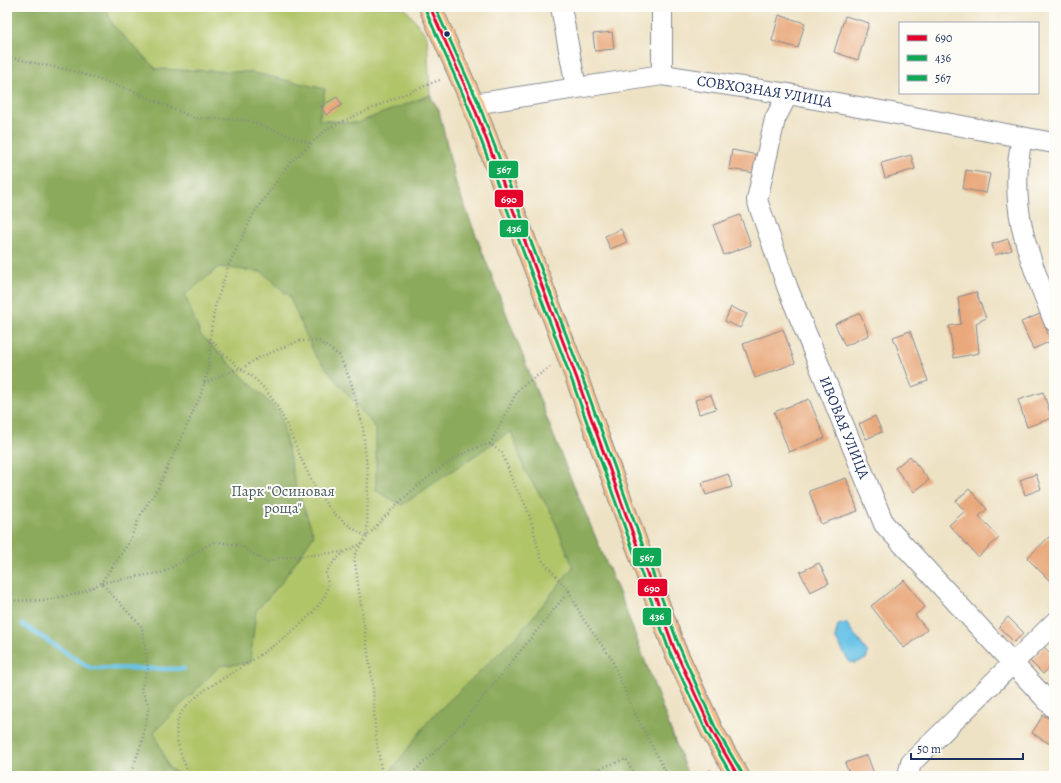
<svg xmlns="http://www.w3.org/2000/svg" width="1061" height="783" viewBox="0 0 1061 783" font-family="Alegreya,serif">
	<rect width="100%" height="100%" fill="#fdfcf7"/>
	<filter id="ink" filterUnits="userSpaceOnUse"><feTurbulence type="fractalNoise" baseFrequency=".025" numOctaves="2"/><feDisplacementMap in="SourceGraphic" scale="8" xChannelSelector="R" yChannelSelector="G"/><feConvolveMatrix kernelMatrix="1 2 1 2 8 2 1 2 1" color-interpolation-filters="sRGB"/></filter>
	<filter id="wash" filterUnits="userSpaceOnUse"><feTurbulence type="fractalNoise" baseFrequency=".012" numOctaves="4" result="noise"/><feDisplacementMap in="SourceGraphic" scale="16" xChannelSelector="R" yChannelSelector="G"/><feGaussianBlur stdDeviation="0.9" result="paint"/><feColorMatrix in="noise" values="0 0 0 0 0 0 0 0 0 0 0 0 0 0 0 0 0 1.4 0 .05"/><feComposite in="paint" operator="in"/></filter>
	<g filter="url(#wash)">
		<rect width="100%" height="100%" fill="#eee2c4"/>
		<polygon fill="#b0c467" stroke="#667a62" points="7,7 404,7 427,36 430,95 439,111 456,184 565,465 622,600 688,776 7,776"/>
		<polygon fill="#8caa5c" stroke="#546c5d" points="7,7 106,7 112,24 156,69 250,72 325,89 319,120 357,123 430,95 439,111 456,184 565,465 622,600 688,776 387,776 430,719 519,634 573,567 552,514 525,471 511,431 402,505 376,491 376,428 315,355 289,296 262,272 219,267 185,295 200,334 280,413 296,487 314,535 281,583 256,611 250,663 220,666 154,732 169,768 182,776 7,776"/>
		<path fill="#68c2e6" stroke="#4278a2" d="M 846,623 L 868,653 L 866,659 L 856,663 L 850,662 C 844,655 841,646 835,638 L 838,625 Z"/>
		<g fill="none" stroke-linecap="round" stroke-linejoin="round">
			<polyline stroke="#68c2e6" stroke-width="4.5" points="23,625 90,668 184,669"/>
		</g>
		<g id="blocks">
			<g fill="#e9a97b">
				<polygon points="779,15 805,23 798,48 772,41"/>
				<polygon points="845,16 869,23 858,60 834,52"/>
				<polygon points="612,32 614,49 595,51 593,34"/>
				<polygon points="337,97 342,105 326,115 321,106"/>
				<polygon points="732,150 758,155 755,173 729,169"/>
				<polygon points="911,155 915,169 885,178 881,163"/>
				<polygon points="966,170 990,174 986,193 963,189"/>
				<polygon points="740,215 751,245 724,255 713,225"/>
				<polygon points="621,229 627,242 610,249 605,236"/>
				<polygon points="1008,239 1012,250 995,255 992,244"/>
				<polygon points="976,292 986,318 976,323 979,353 954,358 949,326 961,324 958,297"/>
				<polygon points="731,307 747,314 740,328 725,321"/>
				<polygon points="860,313 869,335 845,346 835,324"/>
				<polygon points="1040,314 1051,341 1033,349 1021,322"/>
				<polygon points="783,329 795,363 755,378 743,344"/>
				<polygon points="910,331 928,381 912,387 893,337"/>
				<polygon points="1043,392 1052,418 1027,427 1018,400"/>
				<polygon points="711,395 716,409 699,414 695,400"/>
				<polygon points="809,399 825,438 789,452 774,412"/>
				<polygon points="875,416 882,432 866,439 859,424"/>
				<polygon points="910,456 929,480 914,492 895,468"/>
				<polygon points="728,474 732,487 706,495 702,483"/>
				<polygon points="1036,474 1041,489 1025,495 1020,480"/>
				<polygon points="846,478 858,511 821,524 809,491"/>
				<polygon points="969,489 987,509 979,516 999,538 978,557 949,525 965,511 956,501"/>
				<polygon points="1049,537 1054,541 1054,585 1027,558"/>
				<polygon points="819,563 829,583 810,592 800,572"/>
				<polygon points="904,580 925,607 915,615 927,630 904,648 871,606"/>
				<polygon points="1008,617 1024,633 1014,642 999,627"/>
				<polygon points="1044,647 1054,657 1054,663 1043,674 1030,661"/>
				<polygon points="1043,715 1054,721 1054,737 1050,744 1032,733"/>
				<polygon points="867,755 875,776 850,776 845,763"/>
			</g>
		</g>
	</g>
	<g filter="url(#ink)">
		<use href="#blocks" fill-opacity="0" stroke="#848891" stroke-width="1"/>
		<g fill="none" stroke-linecap="round" stroke-linejoin="round">
			<defs>
				<g id="minor">
					<polyline points="561,7 576,87"/>
					<polyline points="662,7 662,75"/>
					<path id="s1" d="M 788,94 L 775,119 L 757,200 L 788,289 L 884,524 L 1054,708"/>
					<path id="s2" d="M 473,104 L 662,75 L 788,94 L 1054,143"/>
					<path d="M 1022,138 C 1007,209 1029,256 1054,321"/>
					<polyline points="908,776 911,763 1054,623"/>
				</g>
				<polyline id="major" points="430,7 473,104 576,376 674,648 712,731 738,776"/>
			</defs>
			<use href="#minor" stroke="#848891" stroke-width="22"/>
			<use href="#major" stroke="#848891" stroke-width="24"/>
			<g stroke="#848891" stroke-width="2.5" stroke-dasharray="1 3" stroke-linecap="butt">
				<polyline points="7,57 77,72 133,91 194,118 247,120 310,143"/>
				<path d="M 204,383 C 217,379 228,370 241,369 C 291,399 293,462 327,505 C 338,519 352,528 367,537 L 368,480 L 363,428 L 351,382 L 339,355 L 319,341 L 299,341 L 258,358 L 241,369 L 222,352 L 211,339"/>
				<polyline points="490,444 519,388 552,366"/>
				<polyline points="7,601 46,600 81,593 101,583 128,544 142,512 158,488 200,397 207,374 210,354 211,329 215,307 229,264 254,213 289,164 328,128 395,98 442,79"/>
				<polyline points="130,776 142,742 149,706 141,689 148,669 142,627 101,583 164,572 215,541 241,546 267,562 280,558 343,552"/>
				<path d="M 190,776 C 183,760 174,741 177,723 C 182,700 217,683 235,671 C 258,657 326,614 328,585 C 328,582 326,577 326,573 C 335,558 344,551 361,544"/>
				<path d="M 382,776 L 375,729 L 373,687 L 354,556 C 374,520 450,450 490,444 L 502,453 L 514,484 L 526,506 L 531,520 L 541,559 L 569,591 L 583,619 L 611,658 L 633,710 L 668,776"/>
				<polyline points="409,776 436,751 462,723 569,591"/>
				<polyline points="578,776 626,759 635,776"/>
				<polyline points="699,776 713,769"/>
			</g>
			<use href="#minor" stroke="#fff" stroke-width="20"/>
			<use href="#major" stroke="#f6be87" stroke-width="22"/>
			<defs>
				<polyline id="bus-1" points="430,7 473,104 576,376 674,648 712,731 738,776"/>
				<polyline id="bus-2" points="425,9 468,106 571,378 669,650 707,733 732,776"/>
				<polyline id="bus-3" points="435,7 478,102 581,374 679,646 716,729 742,773"/>
			</defs>
			<use href="#bus-1" stroke="#fdfcf7" stroke-width="6"/>
			<use href="#bus-2" stroke="#fdfcf7" stroke-width="6"/>
			<use href="#bus-3" stroke="#fdfcf7" stroke-width="6"/>
			<use href="#bus-1" stroke="#e4002b" stroke-width="3"/>
			<use href="#bus-2" stroke="#10a855" stroke-width="3"/>
			<use href="#bus-3" stroke="#10a855" stroke-width="3"/>
		</g>
	</g>
	<circle fill="#1b2f5e" stroke="#fdfcf7" stroke-width="1.5" cx="447" cy="34" r="3.5"/>
	<g text-anchor="middle" dominant-baseline="central" stroke-width="4" stroke-linejoin="round" paint-order="stroke">
		<g font-size="15" fill="#1b2f5e" stroke="#fdfcf7">
			<text stroke="none"><textPath href="#s2" startOffset="295">СОВХОЗНАЯ УЛИЦА</textPath></text>
			<text stroke="none"><textPath href="#s1" startOffset="355">ИВОВАЯ УЛИЦА</textPath></text>
		</g>
		<g font-size="15" fill="#485c61" stroke="#fdfcf7">
			<text x="283" y="491">Парк "Осиновая<tspan x="283" dy="17">роща"</tspan></text>
		</g>
	</g>
	<g stroke="#fdfcf7" stroke-width="1.5">
		<rect x="488" y="160" width="31" height="19" rx="4" fill="#10a855"/>
		<rect x="494" y="189" width="30" height="19" rx="4" fill="#e4002b"/>
		<rect x="499" y="219" width="30" height="19" rx="4" fill="#10a855"/>
		<rect x="632" y="547" width="30" height="20" rx="4" fill="#10a855"/>
		<rect x="637" y="578" width="31" height="19" rx="4" fill="#e4002b"/>
		<rect x="642" y="607" width="30" height="19" rx="4" fill="#10a855"/>
	</g>
	<g font-size="11" text-anchor="middle" font-weight="bold" fill="#fff">
		<text x="504" y="173">567</text>
		<text x="509" y="203">690</text>
		<text x="514" y="232">436</text>
		<text x="647" y="561">567</text>
		<text x="652" y="592">690</text>
		<text x="657" y="620">436</text>
	</g>
	<rect width="1061" height="783" fill="none" stroke="#fdfcf7" stroke-width="24"/>
	<rect x="899" y="22" width="140" height="72" fill="#fdfcf7" stroke="#a3aaba"/>
	<rect x="907" y="35" width="20" height="6" fill="#e4002b" stroke="#a3aaba"/>
	<text x="935" y="42" font-size="12" fill="#1b2f5e">690</text>
	<rect x="907" y="55" width="20" height="6" fill="#10a855" stroke="#a3aaba"/>
	<text x="935" y="62" font-size="12" fill="#1b2f5e">436</text>
	<rect x="907" y="75" width="20" height="6" fill="#10a855" stroke="#a3aaba"/>
	<text x="935" y="82" font-size="12" fill="#1b2f5e">567</text>
	<path d="M911 753v6h112v-6" fill="none" stroke="#1b2f5e" stroke-width="2"/>
	<text x="917" y="753" font-size="12" fill="#1b2f5e" stroke="#fdfcf7" stroke-width="3" paint-order="stroke">50 m</text>
</svg>
